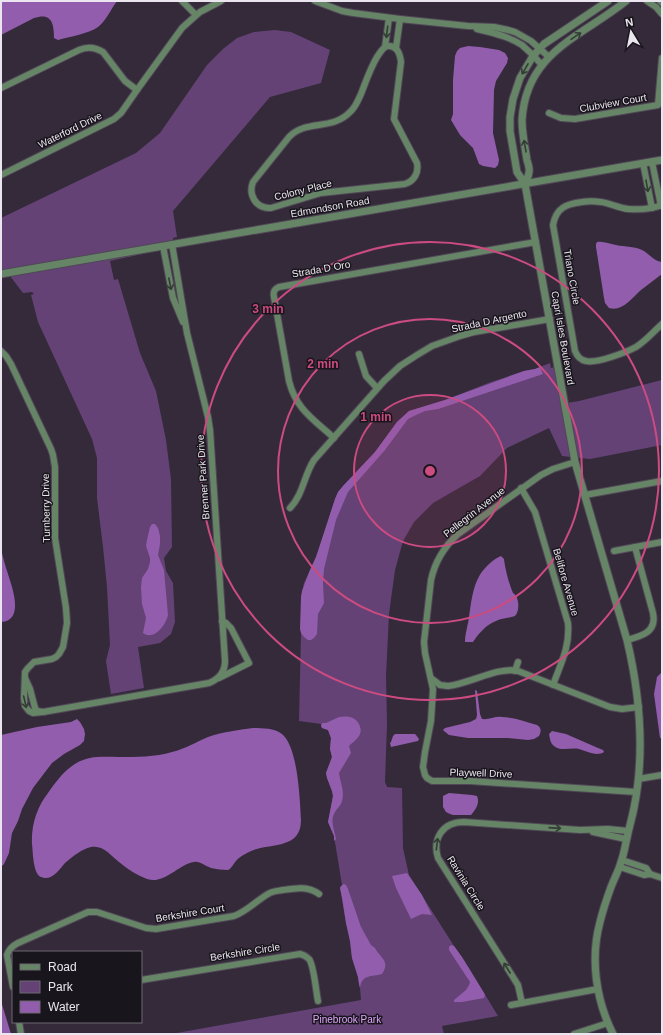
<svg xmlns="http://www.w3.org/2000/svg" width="663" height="1035" viewBox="0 0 663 1035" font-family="Arial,sans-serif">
	<rect width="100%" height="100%" fill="#342a3a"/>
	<g fill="#644276">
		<polygon points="275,30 291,32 330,50 321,83 270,97 173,211 177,237 173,238 173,241 1,270 1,218 136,153 160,133 207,65 223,49 237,38 254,32"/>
		<polygon points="151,252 110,261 114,280 118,279 140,353 156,391 166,440 171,479 172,547 164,558 166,571 173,583 175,622 171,634 160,643 138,647 144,688 111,694 106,661 110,645 107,587 103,547 97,498 97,458 92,439 38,322 31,295 34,294 32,292 23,293 10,276"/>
		<polygon points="550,363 551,368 555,367 561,404 579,401 662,380 662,445 590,459 562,456 549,428 507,448 480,476 433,503 414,522 403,541 395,570 389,614 386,676 387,724 385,782 387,787 402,788 403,848 409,875 454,946 469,968 498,1016 442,1026 444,1034 171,1034 361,1000 360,988 359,984 358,977 352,958 350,941 346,923 340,888 342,885 334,836 328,822 333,796 332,791 327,778 326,773 332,757 330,749 331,738 328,730 322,728 321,724 299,721 301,633 301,597 304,583 316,557 320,546 335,499 338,492 343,486 375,452 397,422 409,411 445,400 491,382 524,371 535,369"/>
	</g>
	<g fill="#915dac">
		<path d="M 1,1 L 117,1 C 111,9 106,21 98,27 C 90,33 69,37 58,40 L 54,38 C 54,24 52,12 34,18 L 1,35 Z"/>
		<polygon points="468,46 480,47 499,50 505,53 508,58 507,63 496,81 494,90 493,133 499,160 498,165 495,168 483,166 479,164 473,148 460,135 451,120 453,114 453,80 455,56 457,51 460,48"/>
		<path d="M 597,242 C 604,241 609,244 616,245 C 625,247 636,246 644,251 C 650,255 654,261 662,262 L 662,274 C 655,279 648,285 641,290 C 632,298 622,312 609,308 L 605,303 L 604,298 L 596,247 L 596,244 Z"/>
		<polygon points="540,367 543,374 438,409 425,411 416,415 408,419 385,450 348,492 336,520 324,569 323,583 324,603 322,607 318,614 317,634 314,638 311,640 308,640 304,637 301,633 300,629 301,597 302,591 310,570 316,557 335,499 338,492 343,486 375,452 397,422 409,411 445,400 524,371 535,369"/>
		<path d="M 152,524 L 155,524 L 158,528 L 160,536 L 160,544 L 158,555 L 164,570 L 168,615 C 166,625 154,641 143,633 L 146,618 L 142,604 L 141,587 L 142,578 L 148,569 L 150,562 L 150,558 L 146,546 L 147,540 L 150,527 Z"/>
		<path d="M 1,549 C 3,557 5,566 8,574 C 12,587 25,621 1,622 Z"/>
		<path d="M 501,556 L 504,559 C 505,568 509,584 513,593 C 514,593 517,597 517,598 C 519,603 519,612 515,616 C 509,618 502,618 496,621 C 487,624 478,634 473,642 L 465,642 C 465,634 468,625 469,617 C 472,598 473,579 488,565 C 492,561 496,558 501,556 Z"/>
		<polygon points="662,672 662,738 660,738 654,694 657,677"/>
		<path d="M 475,690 L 477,691 L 480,714 L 482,719 C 489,720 495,716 502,717 C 514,717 526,722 537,725 C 542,728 541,732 539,736 L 534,739 L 528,740 L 507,738 L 468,738 L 449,735 L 444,731 L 443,730 L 445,728 L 470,722 L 476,719 L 477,715 Z"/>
		<path d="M 339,717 C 342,717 346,716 349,717 C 356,717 363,727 360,734 C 358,739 352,743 349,746 L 351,753 L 339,773 C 340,782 345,791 342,801 C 341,806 336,809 334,814 C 330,821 335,832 336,839 L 334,841 L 334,836 L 328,822 L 333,796 L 332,791 L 327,778 L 326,773 L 332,757 L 330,749 L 331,738 L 328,730 L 322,728 L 321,726 L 322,723 L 326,723 Z"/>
		<polygon points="77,719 80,722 84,729 85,734 84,741 80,745 64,754 52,763 33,788 22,809 18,821 12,833 9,853 4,864 1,867 1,735 37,727 71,722"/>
		<path d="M 253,728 C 262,728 274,728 282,734 C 298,747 300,800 301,820 C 301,851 268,842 249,852 C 245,854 239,857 236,861 C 233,864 232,868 228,870 C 223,870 216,869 211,868 C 205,866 200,861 194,862 C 179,864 164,885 147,879 C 137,875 127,869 119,862 C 110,855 104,845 91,847 C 82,849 72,857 65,863 C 60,869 51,882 41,877 C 33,874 33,852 32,844 C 31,825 37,807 48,793 C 55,783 62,773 72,766 C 87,755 101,757 118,757 C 136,757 155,757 172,752 C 185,749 196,742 208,737 C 222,732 238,730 253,728 Z"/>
		<path d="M 552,731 L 566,734 L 598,748 L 603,750 L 604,752 C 596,757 587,751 579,749 C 571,747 561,752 554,746 C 550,743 550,738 549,734 Z"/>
		<polygon points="395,734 415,734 416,735 419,739 418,741 391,747 390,743 391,742 393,736"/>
		<path d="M 449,793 L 472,795 L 477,796 C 480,803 476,809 471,815 L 453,815 L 450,814 L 446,812 L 443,807 L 443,796 Z"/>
		<polygon points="407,873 422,895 432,915 422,914 411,919 396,888 392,876"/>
		<path d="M 344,884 L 346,885 L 348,889 L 361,927 L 371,945 L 375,948 C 380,958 391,961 382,974 C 371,977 362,974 360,988 L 359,984 L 358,977 L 352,958 L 350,941 L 346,923 L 342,897 L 340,888 L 341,886 Z"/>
		<polygon points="451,945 454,946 462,957 484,993 485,995 484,998 462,1002 454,1002 454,1000 466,990 469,985 470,982 449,950 449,947"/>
		<polygon points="1,1001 11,1034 1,1034"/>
	</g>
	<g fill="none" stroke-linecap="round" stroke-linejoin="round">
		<defs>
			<g id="minor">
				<polyline points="182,1 196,15"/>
				<polyline points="315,1 342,11 353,13 400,19 468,26 494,27 508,30 515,32 531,41 549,57"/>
				<polyline points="647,1 656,7 662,14"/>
				<polyline points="660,1 662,3"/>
				<path d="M 477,29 C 493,33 508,36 522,45 C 529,51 536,58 542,65"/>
				<path d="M 387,46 C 397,45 400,53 401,62 L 394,119 L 417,163 C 419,173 414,181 405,184 L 321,193 L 271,208 C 256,209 248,195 253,182 L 289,137 C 306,119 332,131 350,112 C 356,107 358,100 361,94 C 366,81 370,69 377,57 C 380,53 382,48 387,46 Z"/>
				<polyline points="385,47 389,18"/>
				<polyline points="396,48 400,19"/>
				<path d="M 1,88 L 79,50 C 88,46 95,47 103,52 L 125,81 L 137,90 L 121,113 L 114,119 L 1,175"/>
				<polyline points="137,90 182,28 192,19 200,12 221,1"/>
				<polyline points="549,113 561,118 575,119 658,105 662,58"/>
				<polyline points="652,162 661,206"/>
				<polyline points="643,163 652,208"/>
				<path d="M 662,205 C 651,209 640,210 628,209 C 618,208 610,203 601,202 C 594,201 588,201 582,202 C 566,204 556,208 553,225 L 575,351 C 577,356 580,360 586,361 C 596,364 627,352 636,347 C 646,341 654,331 662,324"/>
				<polyline points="163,246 173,298 183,322"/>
				<path d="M 1,351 L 6,356 L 11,364 L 51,449 L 53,455 L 55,467 L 55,538 L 66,608 L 67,623 L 63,647 L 59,654 L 56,657 L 52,659 L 34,662 L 28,668 L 25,672 L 24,698 L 25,706 L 29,711 L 33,713 L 43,712 L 209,683 C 219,679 225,672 225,661 L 210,430 L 208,417 L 187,333 L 172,244"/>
				<polyline points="359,354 366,376 377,388"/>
				<path d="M 334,438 C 313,419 296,409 289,381 L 274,297 C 273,292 274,289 279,287 L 536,242"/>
				<path d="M 575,462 L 553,469 L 541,475 L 458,534 C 444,547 435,561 431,580 L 424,642 L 425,653 L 433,689 L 431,721 L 425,752 L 423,767 L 425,775 L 427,778 L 432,781 L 470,781 L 636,792"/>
				<path d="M 521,488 L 535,512 L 568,623 C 570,647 561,663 553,685"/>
				<polyline points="585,495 662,481"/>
				<path d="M 290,508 C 303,495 304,475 314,460 L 384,381 L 400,366 L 417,355 L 432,346 L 460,336 L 474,332 L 550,319"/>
				<polyline points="614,551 662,542"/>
				<path d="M 627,640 C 642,636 657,632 653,613 L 635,547"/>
				<polyline points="515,671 518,662"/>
				<polyline points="25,678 30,689 35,708 37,711 43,712"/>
				<polyline points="219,678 249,663 231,628 226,623 222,621"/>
				<path d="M 432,679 L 440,685 L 448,686 C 469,684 499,666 518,671 L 610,707 L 622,709 L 639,707"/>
				<polyline points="638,779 662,775"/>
				<polyline points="593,832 626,839"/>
				<polyline points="622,860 646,868 650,874"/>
				<polyline points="620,867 644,875 650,874 662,878"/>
				<path d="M 141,980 L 300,954 C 304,955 306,956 309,959 C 314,965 316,992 318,1001"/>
				<path d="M 13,987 L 7,955 C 9,949 12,946 18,943 L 88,912 L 97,912 L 146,928 L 156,929 L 234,916 C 246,912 256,901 268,894 C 272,891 278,891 283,890 C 296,888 308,886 319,894"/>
				<path d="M 522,1003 L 518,985 L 438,858 C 432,838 443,822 464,822 L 580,830 L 608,829 L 628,831"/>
				<polyline points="511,1005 598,989"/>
				<polyline points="19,1022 21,1034"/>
				<polyline points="574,1034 608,1023"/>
			</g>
			<g id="tertiary">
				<path d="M 608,1 L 544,44 L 533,56 L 520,78 L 513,99 L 510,117 L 510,131 L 517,172 L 525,184 L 575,462 L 627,640 C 640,695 645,753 634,808 C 632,818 629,828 627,838 C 625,846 624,854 621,862 C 619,870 614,879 611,887 C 607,898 603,910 600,922 C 590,959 596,1000 613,1034"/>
				<path d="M 525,184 C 526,180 529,176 529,172 C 530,168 528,164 527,160 C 525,147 522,134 522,120 C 526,52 581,37 626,1"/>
				<polyline points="1,274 662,160"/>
			</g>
		</defs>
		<use href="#minor" stroke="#514857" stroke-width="8"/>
		<use href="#tertiary" stroke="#514857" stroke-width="9"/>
		<use href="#minor" stroke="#668566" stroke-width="6"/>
		<use href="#tertiary" stroke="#668566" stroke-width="7"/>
	</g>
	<defs><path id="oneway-shaft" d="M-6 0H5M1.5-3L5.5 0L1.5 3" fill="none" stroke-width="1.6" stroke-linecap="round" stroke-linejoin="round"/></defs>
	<g stroke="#343c36">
		<use href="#oneway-shaft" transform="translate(387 32) rotate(97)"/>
		<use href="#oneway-shaft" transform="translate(576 36) rotate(-34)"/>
		<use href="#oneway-shaft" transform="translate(525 69) rotate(120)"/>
		<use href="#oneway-shaft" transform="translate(525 146) rotate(-100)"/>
		<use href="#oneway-shaft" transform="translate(647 186) rotate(80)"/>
		<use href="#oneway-shaft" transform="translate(170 284) rotate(79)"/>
		<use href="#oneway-shaft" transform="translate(25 702) rotate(77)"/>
		<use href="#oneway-shaft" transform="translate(555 828) rotate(4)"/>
		<use href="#oneway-shaft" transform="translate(437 844) rotate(-83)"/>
		<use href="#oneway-shaft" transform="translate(507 968) rotate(-122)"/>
	</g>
	<circle cx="430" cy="471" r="76" fill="#cc4b80" fill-opacity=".12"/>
	<g fill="none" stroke="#cc4b80" stroke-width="2">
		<circle cx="430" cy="471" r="76"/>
		<circle cx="430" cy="471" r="152"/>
		<circle cx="430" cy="471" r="229"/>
	</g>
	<g text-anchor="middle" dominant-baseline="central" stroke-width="3" stroke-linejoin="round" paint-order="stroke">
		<g font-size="10" fill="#ebe5ef" stroke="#19151c">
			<text transform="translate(613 103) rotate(-10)">Clubview Court</text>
			<text transform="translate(70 130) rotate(-26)">Waterford Drive</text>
			<text transform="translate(303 190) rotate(-14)">Colony Place</text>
			<text transform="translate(330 207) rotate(-10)">Edmondson Road</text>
			<text transform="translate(321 269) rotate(-10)">Strada D Oro</text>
			<text transform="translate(572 277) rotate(80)">Triano Circle</text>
			<text transform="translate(489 321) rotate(-12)">Strada D Argento</text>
			<text transform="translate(563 338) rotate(80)">Capri Isles Boulevard</text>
			<text transform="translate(203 477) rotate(-94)">Brenner Park Drive</text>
			<text transform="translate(46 508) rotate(-91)">Turnberry Drive</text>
			<text transform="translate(474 512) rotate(-38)">Pellegrin Avenue</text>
			<text transform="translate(566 582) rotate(74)">Belifore Avenue</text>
			<text transform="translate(481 773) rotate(2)">Playwell Drive</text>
			<text transform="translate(466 883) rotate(58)">Ravinia Circle</text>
			<text transform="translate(190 913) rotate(-9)">Berkshire Court</text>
			<text transform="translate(245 952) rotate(-9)">Berkshire Circle</text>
		</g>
		<g font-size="10" fill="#dea8fb" stroke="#19151c">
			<text x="347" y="1019">Pinebrook Park</text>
		</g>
	</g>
	<circle cx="430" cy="471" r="6" fill="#cc4b80" stroke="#19151c" stroke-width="2"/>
	<g font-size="12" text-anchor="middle" font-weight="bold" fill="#cc4b80" stroke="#19151c" stroke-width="3" stroke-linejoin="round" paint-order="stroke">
		<text x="268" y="313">3 min</text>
		<text x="323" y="368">2 min</text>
		<text x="376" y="421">1 min</text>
	</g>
	<rect width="663" height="1035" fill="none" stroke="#ebe5ef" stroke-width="4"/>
	<rect x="12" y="951" width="130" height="72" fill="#19151c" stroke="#6d6870"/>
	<rect x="20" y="964" width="20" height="6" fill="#668566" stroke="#6d6870"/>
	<text x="48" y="971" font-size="12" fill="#ebe5ef">Road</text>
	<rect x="20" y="981" width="20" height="12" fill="#644276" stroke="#6d6870"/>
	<text x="48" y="991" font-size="12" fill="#ebe5ef">Park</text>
	<rect x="20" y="1001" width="20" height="12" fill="#915dac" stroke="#6d6870"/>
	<text x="48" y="1011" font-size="12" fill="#ebe5ef">Water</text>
	<g transform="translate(631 32) rotate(350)" stroke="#19151c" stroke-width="3" paint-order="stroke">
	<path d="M0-3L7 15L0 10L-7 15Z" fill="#ebe5ef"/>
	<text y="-6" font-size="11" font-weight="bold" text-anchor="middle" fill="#ebe5ef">N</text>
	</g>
</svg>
